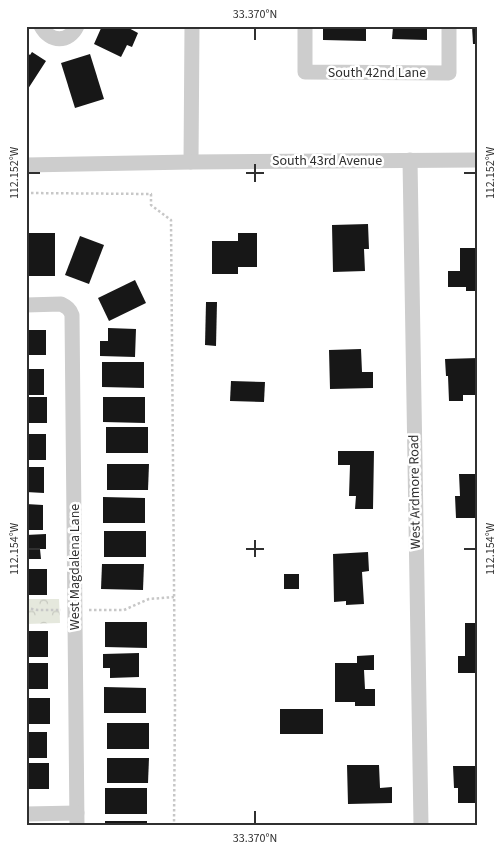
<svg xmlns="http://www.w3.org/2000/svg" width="504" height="851" viewBox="0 0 504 851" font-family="'Source Sans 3',sans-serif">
	<defs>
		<pattern id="forest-crowns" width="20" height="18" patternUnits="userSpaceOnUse" patternTransform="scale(1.25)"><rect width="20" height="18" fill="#e5e8dd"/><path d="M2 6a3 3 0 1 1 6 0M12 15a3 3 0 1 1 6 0" fill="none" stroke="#c5c7be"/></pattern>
	</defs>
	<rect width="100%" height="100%" fill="#fff"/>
	<polygon fill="url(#forest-crowns)" points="26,599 59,599 60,623 26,624"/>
	<g fill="#171717">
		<polygon points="102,26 125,26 138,33 132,47 127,45 121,57 94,44"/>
		<polygon points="328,26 366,26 366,41 323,40 323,28 328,28"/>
		<polygon points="397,26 427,26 427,40 392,39 393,27"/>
		<polygon points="472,26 478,26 478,44 473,44"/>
		<polygon points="26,52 30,55 32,52 46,61 26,92"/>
		<polygon points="90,54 104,99 75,108 61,63"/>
		<polygon points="368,224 369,249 364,249 365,271 333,272 332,225"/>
		<rect x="29" y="233" width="26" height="43"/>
		<polygon points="238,233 257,233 257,267 238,267 238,274 212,274 212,241 238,241"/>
		<polygon points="80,236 104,245 89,284 65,275"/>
		<polygon points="460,248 478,248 478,291 466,291 466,287 448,287 448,271 460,271"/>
		<polygon points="135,280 146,303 109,321 98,298"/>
		<polygon points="206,302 217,302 216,346 205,345"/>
		<polygon points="108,328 136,329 135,357 100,356 100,341 108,341"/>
		<rect x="26" y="330" width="20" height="25"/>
		<polygon points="361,349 362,372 373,372 373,388 330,389 329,350"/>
		<polygon points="478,358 478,395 463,395 463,401 449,401 448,376 446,376 445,359"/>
		<polygon points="102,362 144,362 144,388 102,387"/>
		<rect x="26" y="369" width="18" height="26"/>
		<polygon points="231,381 265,382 264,402 230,401"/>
		<rect x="26" y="397" width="21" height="26"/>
		<polygon points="103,397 145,397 145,423 103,422"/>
		<rect x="106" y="427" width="42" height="26"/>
		<rect x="26" y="434" width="20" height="26"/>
		<polygon points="338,451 374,451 373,509 355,509 356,496 349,496 350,465 338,465"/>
		<polygon points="107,464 149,464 148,490 107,490"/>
		<polygon points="26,467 44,467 44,493 26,492"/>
		<polygon points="459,474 478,474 478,518 456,518 455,496 460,496"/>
		<polygon points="103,497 145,498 145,523 103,523"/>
		<polygon points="26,504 43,505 43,530 26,530"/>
		<rect x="104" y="531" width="42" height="26"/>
		<polygon points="46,534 46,549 40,549 41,559 26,559 26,535"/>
		<polygon points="368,552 369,571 362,572 364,604 346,605 346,601 334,602 333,554"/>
		<polygon points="102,564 144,564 143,590 101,589"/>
		<rect x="26" y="569" width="21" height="26"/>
		<rect x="284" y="574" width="15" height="15"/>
		<polygon points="105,622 147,622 147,648 105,647"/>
		<polygon points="465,623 478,623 478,673 458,673 458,656 465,656"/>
		<rect x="26" y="631" width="22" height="26"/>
		<polygon points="139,653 139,677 110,678 110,668 103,668 103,654"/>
		<polygon points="374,655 374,670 364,670 365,689 375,689 375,706 355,706 355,702 335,702 335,663 357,663 357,656"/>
		<rect x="26" y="663" width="22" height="26"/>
		<polygon points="104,687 146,688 146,713 104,713"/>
		<rect x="26" y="698" width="24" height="26"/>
		<rect x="280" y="709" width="43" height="25"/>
		<rect x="107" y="723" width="42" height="26"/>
		<rect x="26" y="732" width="21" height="26"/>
		<polygon points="107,758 149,758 148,783 107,783"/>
		<rect x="26" y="763" width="23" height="26"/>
		<polygon points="347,765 379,765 380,788 392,787 392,803 348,804"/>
		<polygon points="453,766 478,766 478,803 458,803 458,788 454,788"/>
		<rect x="105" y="788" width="42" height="26"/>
		<rect x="105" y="821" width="42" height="4"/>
	</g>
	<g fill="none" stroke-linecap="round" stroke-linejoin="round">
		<g stroke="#c7c7c7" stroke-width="2.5" stroke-dasharray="2.5 2.5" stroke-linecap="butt">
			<polyline points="26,193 151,194 151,205 171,220 175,705 174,825"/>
			<polyline points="26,608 38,610 61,610"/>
			<polyline points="89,610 124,610 149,599 174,597"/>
		</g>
		<g stroke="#cdcdcd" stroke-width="15">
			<path d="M 41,26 C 50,43 69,43 77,26"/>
			<polyline points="305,26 305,72 449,73 449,26"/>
			<polyline points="410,160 421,825"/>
			<polyline points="191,162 192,26"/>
			<polyline points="26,165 191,162 478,160"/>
			<path d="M 26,305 L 61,304 C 67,307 70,309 72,315 L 77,825"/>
			<polyline points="26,814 77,813"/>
		</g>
	</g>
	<path fill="none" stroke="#303030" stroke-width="2" d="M 255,28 L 255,40M 255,164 L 255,182M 28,173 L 40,173M 246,173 L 264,173M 464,173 L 476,173M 255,540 L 255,557M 28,549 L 40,549M 246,549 L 264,549M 464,549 L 476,549M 255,811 L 255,824"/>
	<g text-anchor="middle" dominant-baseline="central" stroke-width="5" stroke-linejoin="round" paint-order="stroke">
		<g font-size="14" fill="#303030" stroke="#fff">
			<text x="377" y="73">South 42nd Lane</text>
			<text x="327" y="161">South 43rd Avenue</text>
			<text transform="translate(415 492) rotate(-91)">West Ardmore Road</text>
			<text transform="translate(75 567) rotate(-90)">West Magdalena Lane</text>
		</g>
	</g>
	<rect width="504" height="851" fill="none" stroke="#ffffff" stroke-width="55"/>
	<rect x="28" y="28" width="448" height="796" fill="none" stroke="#303030" stroke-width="2"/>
	<g font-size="12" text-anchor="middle" fill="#303030">
		<text x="255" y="18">33.370°N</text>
		<text transform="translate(490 173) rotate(-90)" y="4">112.152°W</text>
		<text transform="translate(14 173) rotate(-90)" y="4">112.152°W</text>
		<text transform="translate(490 549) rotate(-90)" y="4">112.154°W</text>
		<text transform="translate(14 549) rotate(-90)" y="4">112.154°W</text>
		<text x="255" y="842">33.370°N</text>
	</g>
</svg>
